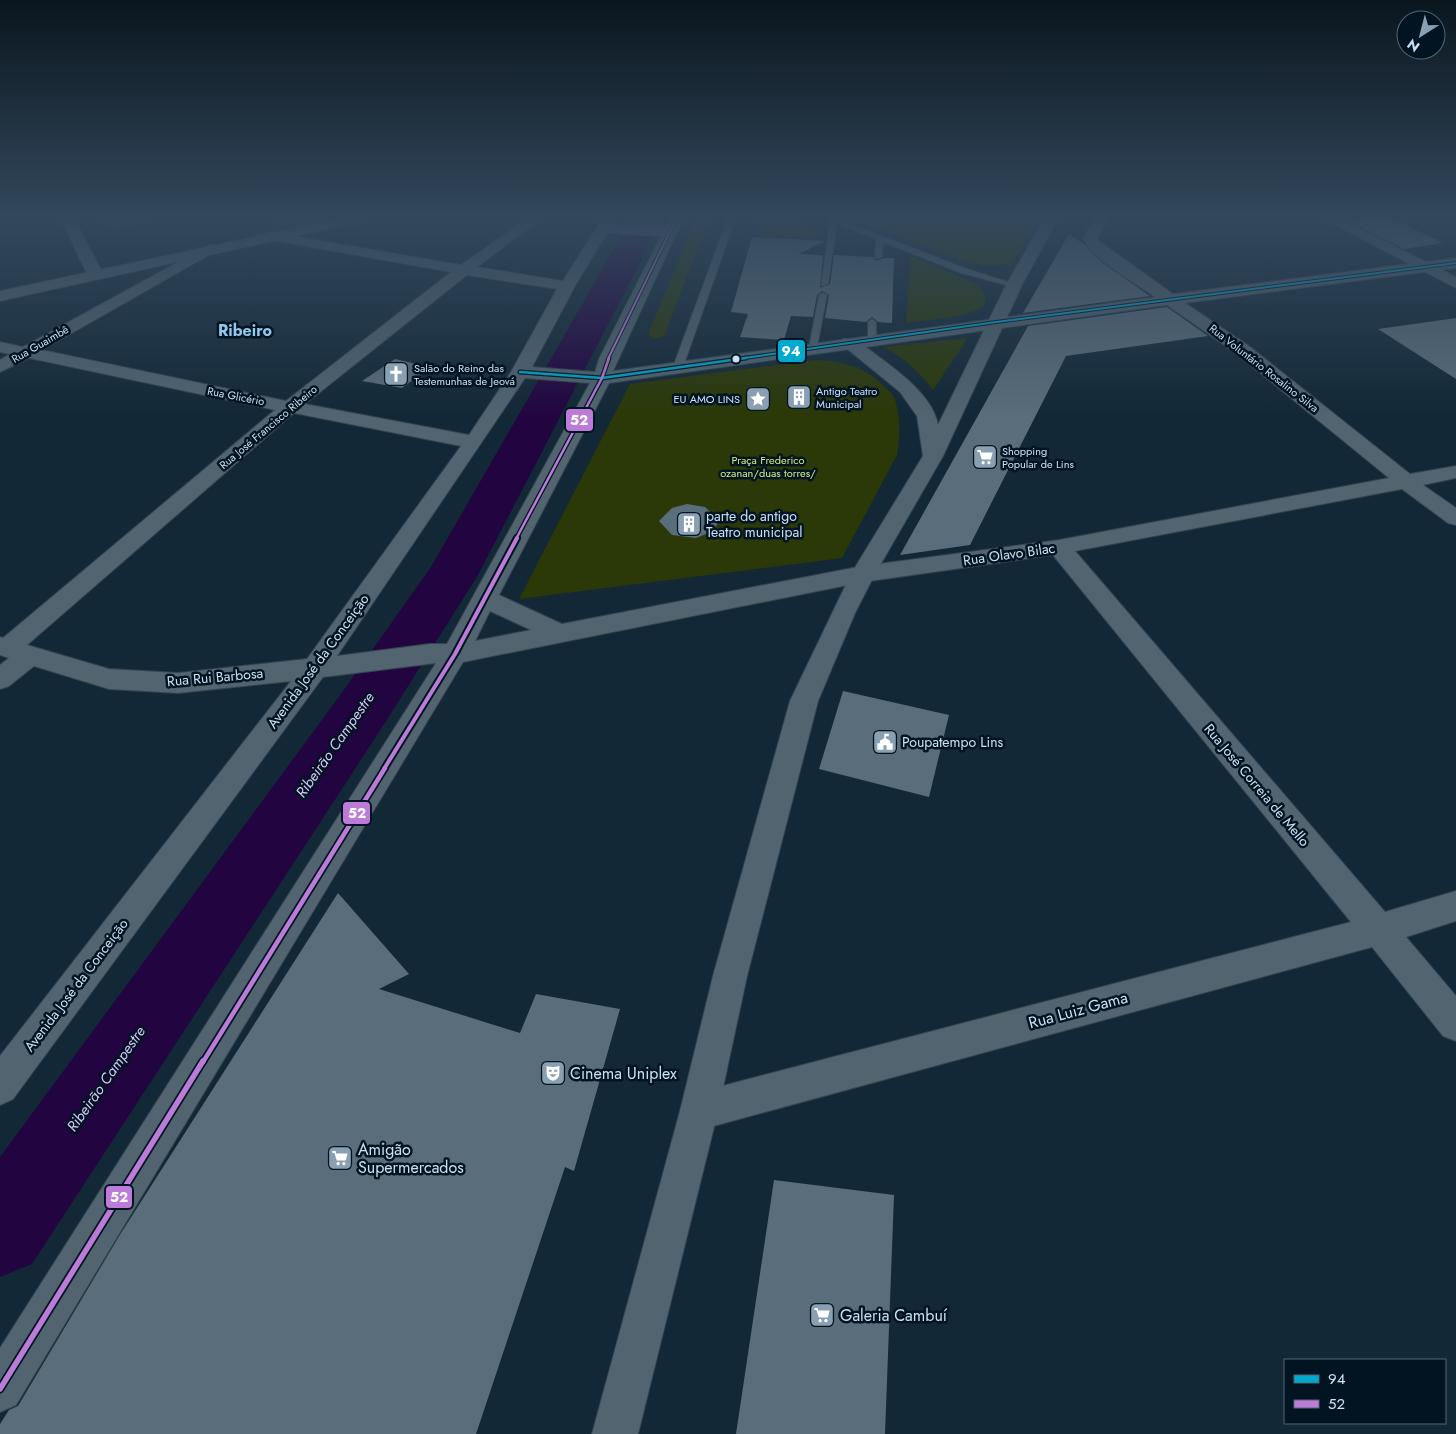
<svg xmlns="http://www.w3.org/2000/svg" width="1456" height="1434" viewBox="0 0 1456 1434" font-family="Jost,sans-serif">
	<rect width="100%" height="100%" fill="#132836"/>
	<g fill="#2b3807">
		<polygon points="95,217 164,217 112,230"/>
		<polygon points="266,217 345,217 281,230"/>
		<polygon points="628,217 664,217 660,227 624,225"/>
		<polygon points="697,217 710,217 664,336 655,339 648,334"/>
		<polygon points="751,217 789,217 809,231 818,231 818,237 764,236 759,222"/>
		<polygon points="849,217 1039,217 1013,263 994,266 973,264"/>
		<path d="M 911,256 L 977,284 C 981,290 987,295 985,302 C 980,318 922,320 906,323 Z"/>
		<path d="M 968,338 L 933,390 C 919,372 904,357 883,347 Z"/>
		<path d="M 815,360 C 841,361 865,366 884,386 C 887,389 893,394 894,398 C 901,414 900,438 897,455 L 842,558 L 519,599 L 630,384 Z"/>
	</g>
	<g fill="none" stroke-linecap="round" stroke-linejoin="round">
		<polygon fill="#220540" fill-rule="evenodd" points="635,227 646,229 651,236 641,261 478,575 383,726 32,1264 0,1277 0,1157 341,694 431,567 607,261 624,229"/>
	</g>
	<g fill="#5a6d7a">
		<polygon points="1340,217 1389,217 1443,243 1404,249"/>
		<polygon points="1069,234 1085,245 1103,263 1150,296 1023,313"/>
		<polygon points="752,237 825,241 799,254 823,255 820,288 830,284 834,255 873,257 876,261 884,258 894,258 892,323 878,322 872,317 866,322 825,318 829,295 822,291 817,295 813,317 791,316 784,340 740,337 748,314 731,312"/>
		<polygon points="1167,307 1208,336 1066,356 970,545 900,555 1028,326"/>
		<polygon points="1456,318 1456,379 1378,329"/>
		<polygon points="395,359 430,367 402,388 362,381"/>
		<polygon points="687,504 705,507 720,521 711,532 696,538 672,535 659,521 672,508"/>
		<polygon points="843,691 949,715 929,797 819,769"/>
		<polygon points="338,893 409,974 379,989 520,1033 536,994 620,1009 574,1171 565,1167 476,1434 0,1434 0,1424 9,1410 18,1406 121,1233"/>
		<polygon points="774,1180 894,1195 885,1434 736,1434"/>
	</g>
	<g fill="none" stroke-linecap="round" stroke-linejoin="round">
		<defs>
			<g id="lane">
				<polygon points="725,217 731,217 734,223 683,367 675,369 673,367 726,223"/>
				<polygon points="824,217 832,217 967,269 1018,285 1014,287 961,273 883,242 882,257 875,259 876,239 837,223 828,284 821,286 830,221"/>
				<polygon points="823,293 827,295 817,347 813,350 809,347 819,295"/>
				<polygon points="872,319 876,322 876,340 872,343 868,340 868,322"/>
			</g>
			<g id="street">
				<polygon points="60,217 74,217 103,274 100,277 90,277 87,274"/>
				<path d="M 529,217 L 544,217 L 477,267 L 563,281 L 603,217 L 617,217 L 613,224 L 665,227 L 670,217 L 684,217 L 613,371 L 1155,297 C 1136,283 1090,259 1083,237 L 1096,217 L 1110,217 L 1097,237 L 1099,241 L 1173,294 L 1456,258 L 1456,268 L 1185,303 L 1249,346 L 1410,474 L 1456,466 L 1456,478 L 1423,485 L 1456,508 L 1456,525 L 1448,523 L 1402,489 L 1075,551 L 1385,912 L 1456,891 L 1456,921 L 1406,937 L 1456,996 L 1456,1041 L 1443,1036 L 1372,947 L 699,1130 L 686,1124 L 680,1111 L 686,1098 L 699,1092 L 1351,922 L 1053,555 L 863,582 L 463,662 L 16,1405 L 0,1412 L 0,1348 L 436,663 L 323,677 L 13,1099 L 0,1105 L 0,1056 L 291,681 L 178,693 L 109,689 L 34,666 L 9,686 L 0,689 L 0,665 L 9,658 L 0,655 L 0,637 L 3,638 L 275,410 L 29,358 L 0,372 L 0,360 L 10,354 L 0,352 L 0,342 L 23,347 L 211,244 L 218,248 L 216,251 L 42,350 L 286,401 L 451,272 L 271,240 L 266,239 L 264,236 L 266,233 L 271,232 L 461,265 ZM 607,233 L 661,236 L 599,359 L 595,372 L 532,367 L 575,286 ZM 467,275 L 557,289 L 511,372 L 469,435 L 305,404 ZM 1167,305 L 1237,354 L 1389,478 L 1059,540 L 863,566 L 562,624 L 499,595 L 609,383 ZM 525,378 L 590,383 L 447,644 L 430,644 L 337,656 ZM 294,413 L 461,446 L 307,659 L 178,673 L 109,669 L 27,645 ZM 490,611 L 531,630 L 475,641 Z"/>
			</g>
			<g id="secondary">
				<polygon points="347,217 371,217 364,221 0,301 0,291"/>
				<path d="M 1045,217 L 1059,217 L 1022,285 L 943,456 L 875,574 L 855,613 L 818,701 L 747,976 L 718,1111 L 638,1434 L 592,1434 L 680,1111 L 713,976 L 790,701 L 851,574 L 923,456 L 917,416 L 900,392 L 840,343 L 843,339 L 855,339 C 882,360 932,390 938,425 L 1006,285 Z"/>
				<polygon points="1320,217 1337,217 1456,277 1456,288"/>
			</g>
		</defs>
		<use href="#lane" stroke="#34434f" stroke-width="2"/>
		<use href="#street" stroke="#34434f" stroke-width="2"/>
		<use href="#secondary" stroke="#34434f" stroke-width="2"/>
		<use href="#lane" fill="#516470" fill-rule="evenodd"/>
		<use href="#street" fill="#516470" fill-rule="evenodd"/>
		<use href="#secondary" fill="#516470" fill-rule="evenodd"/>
		<defs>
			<polyline id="bus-1-far1" points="737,359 996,322 1456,263"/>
			<polyline id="bus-1" points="520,372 602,378 746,358"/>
			<polyline id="bus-2-far4" points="608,359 677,217"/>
			<polyline id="bus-2-far3" points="516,539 602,378 609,358"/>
			<polyline id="bus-2-far2" points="384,769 455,654 517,538"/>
			<polyline id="bus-2-far1" points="203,1062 385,768"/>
			<polyline id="bus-2" points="0,1389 203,1061"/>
		</defs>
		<use href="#bus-1-far1" stroke="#021421" stroke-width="4"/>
		<use href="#bus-1" stroke="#021421" stroke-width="5"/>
		<use href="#bus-2-far4" stroke="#021421" stroke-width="4"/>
		<use href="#bus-2-far3" stroke="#021421" stroke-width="5"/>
		<use href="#bus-2-far2" stroke="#021421" stroke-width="8"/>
		<use href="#bus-2-far1" stroke="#021421" stroke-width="8"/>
		<use href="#bus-2" stroke="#021421" stroke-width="9"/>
		<use href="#bus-1-far1" stroke="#00a9ce" stroke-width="2"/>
		<use href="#bus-1" stroke="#00a9ce" stroke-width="2.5"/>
		<use href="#bus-2-far4" stroke="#bd7bd9" stroke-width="2"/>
		<use href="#bus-2-far3" stroke="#bd7bd9" stroke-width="2.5"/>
		<use href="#bus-2-far2" stroke="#bd7bd9" stroke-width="4"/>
		<use href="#bus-2-far1" stroke="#bd7bd9" stroke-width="4.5"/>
		<use href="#bus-2" stroke="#bd7bd9" stroke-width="5.5"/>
	</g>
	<linearGradient id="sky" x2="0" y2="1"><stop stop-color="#0a161e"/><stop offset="0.52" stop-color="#33485d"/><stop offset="1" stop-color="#33485d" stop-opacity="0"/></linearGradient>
	<rect width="1456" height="417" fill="url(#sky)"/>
	<defs>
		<symbol id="church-square" viewBox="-11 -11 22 22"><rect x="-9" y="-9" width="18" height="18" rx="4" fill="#88a0b2" stroke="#021421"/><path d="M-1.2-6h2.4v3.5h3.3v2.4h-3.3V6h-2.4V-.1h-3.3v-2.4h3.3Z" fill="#fff"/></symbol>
		<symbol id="building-square" viewBox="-11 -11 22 22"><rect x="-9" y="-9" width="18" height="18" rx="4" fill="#88a0b2" stroke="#021421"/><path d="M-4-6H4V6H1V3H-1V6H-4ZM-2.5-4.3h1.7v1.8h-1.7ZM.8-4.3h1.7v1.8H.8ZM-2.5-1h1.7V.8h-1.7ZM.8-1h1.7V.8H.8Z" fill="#fff"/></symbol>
		<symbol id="sight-square" viewBox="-11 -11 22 22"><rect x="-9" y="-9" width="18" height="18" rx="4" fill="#88a0b2" stroke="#021421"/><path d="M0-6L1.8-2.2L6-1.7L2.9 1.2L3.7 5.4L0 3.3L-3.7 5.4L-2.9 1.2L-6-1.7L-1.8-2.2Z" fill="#fff"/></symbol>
		<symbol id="supermarket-square" viewBox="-11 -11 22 22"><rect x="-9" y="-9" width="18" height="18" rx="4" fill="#88a0b2" stroke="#021421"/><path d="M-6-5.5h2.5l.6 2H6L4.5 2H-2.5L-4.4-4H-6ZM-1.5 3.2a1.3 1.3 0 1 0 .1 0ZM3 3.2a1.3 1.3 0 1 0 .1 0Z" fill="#fff"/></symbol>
		<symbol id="civic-square" viewBox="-11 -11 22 22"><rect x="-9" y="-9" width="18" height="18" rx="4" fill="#88a0b2" stroke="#021421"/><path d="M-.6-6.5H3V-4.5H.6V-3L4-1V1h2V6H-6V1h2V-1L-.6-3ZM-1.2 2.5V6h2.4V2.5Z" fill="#fff"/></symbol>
		<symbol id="theatre-square" viewBox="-11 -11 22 22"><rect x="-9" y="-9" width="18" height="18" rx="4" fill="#88a0b2" stroke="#021421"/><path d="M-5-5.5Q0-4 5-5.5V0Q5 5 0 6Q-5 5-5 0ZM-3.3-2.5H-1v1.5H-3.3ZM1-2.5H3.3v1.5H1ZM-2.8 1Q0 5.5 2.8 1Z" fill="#fff"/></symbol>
	</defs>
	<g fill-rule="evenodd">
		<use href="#church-square" x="382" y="360" width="28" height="28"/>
		<use href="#building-square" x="785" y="383" width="28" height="28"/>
		<use href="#sight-square" x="744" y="385" width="28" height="28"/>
		<use href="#supermarket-square" x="971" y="443" width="28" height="28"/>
		<use href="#building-square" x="675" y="510" width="28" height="28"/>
		<use href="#civic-square" x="871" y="728" width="28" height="28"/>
		<use href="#theatre-square" x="539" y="1059" width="28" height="28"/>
		<use href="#supermarket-square" x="326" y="1144" width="28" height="28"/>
		<use href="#supermarket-square" x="808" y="1301" width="28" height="28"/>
	</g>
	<circle fill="#c7e1f4" stroke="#021421" stroke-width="2" cx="736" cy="359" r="4.5"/>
	<g text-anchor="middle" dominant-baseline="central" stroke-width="5" stroke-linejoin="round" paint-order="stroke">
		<g font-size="11" fill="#c7e1f4" stroke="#021421">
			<text transform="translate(40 344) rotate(-30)">Rua Guaimbê</text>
			<text transform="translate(1264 368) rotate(38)">Rua Voluntário Rosalino Silva</text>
			<text transform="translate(236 396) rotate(11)">Rua Glicério</text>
			<text transform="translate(268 427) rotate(-40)">Rua José Francisco Ribeiro</text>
		</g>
		<g font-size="11" fill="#c7e1f4" stroke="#021421" text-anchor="start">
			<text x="414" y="368">Salão do Reino das<tspan x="414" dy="13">Testemunhas de Jeová</tspan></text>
			<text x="816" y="391">Antigo Teatro<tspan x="816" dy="13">Municipal</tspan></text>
			<text x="740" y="399" text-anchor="end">EU AMO LINS</text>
			<text x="1002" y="451">Shopping<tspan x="1002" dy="13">Popular de Lins</tspan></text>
		</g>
		<g font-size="11" fill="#d2ee81" stroke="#021421">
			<text x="768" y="460">Praça Frederico<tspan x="768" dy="13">ozanan/duas torres/</tspan></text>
		</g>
		<g font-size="14" fill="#c7e1f4" stroke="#021421" text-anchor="start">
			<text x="706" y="516">parte do antigo<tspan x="706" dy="16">Teatro municipal</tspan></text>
			<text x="902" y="742">Poupatempo Lins</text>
		</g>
		<g font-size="14" fill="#c7e1f4" stroke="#021421">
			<text transform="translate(1009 554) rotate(-8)">Rua Olavo Bilac</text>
			<text transform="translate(318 661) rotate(-54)">Avenida José da Conceição</text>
			<text transform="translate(215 677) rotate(-5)">Rua Rui Barbosa</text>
			<text transform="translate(1257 785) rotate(50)">Rua José Correia de Mello</text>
			<text transform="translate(76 985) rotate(-53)">Avenida José da Conceição</text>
		</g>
		<g font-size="15" font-style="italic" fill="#dac4ff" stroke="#021421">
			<text transform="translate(335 745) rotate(-55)">Ribeirão Campestre</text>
			<text transform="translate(106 1079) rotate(-55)">Ribeirão Campestre</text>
		</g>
		<g font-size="16" font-weight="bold" fill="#93c7ed" stroke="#021421">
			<text x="245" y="330">Ribeiro</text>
		</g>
		<g font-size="16" fill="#c7e1f4" stroke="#021421">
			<text transform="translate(1078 1010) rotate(-15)">Rua Luiz Gama</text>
		</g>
		<g font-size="16" fill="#c7e1f4" stroke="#021421" text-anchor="start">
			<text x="570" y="1073">Cinema Uniplex</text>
			<text x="358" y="1149">Amigão<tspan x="358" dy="18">Supermercados</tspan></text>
			<text x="840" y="1315">Galeria Cambuí</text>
		</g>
	</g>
	<g stroke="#021421" stroke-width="2">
		<rect x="777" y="339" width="29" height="24" rx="5" fill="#00a9ce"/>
		<rect x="565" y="408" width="29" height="24" rx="5" fill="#bd7bd9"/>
		<rect x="342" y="801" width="29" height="24" rx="5" fill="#bd7bd9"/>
		<rect x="105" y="1185" width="28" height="24" rx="5" fill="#bd7bd9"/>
	</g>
	<g font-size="14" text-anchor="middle" font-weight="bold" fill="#fff">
		<text x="791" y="356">94</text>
		<text x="579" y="425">52</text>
		<text x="357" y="818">52</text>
		<text x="119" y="1202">52</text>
	</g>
	<rect x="1284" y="1359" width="162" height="65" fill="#021421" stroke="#516675"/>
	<rect x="1294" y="1375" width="25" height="8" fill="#00a9ce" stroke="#516675"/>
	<text x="1328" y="1384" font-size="15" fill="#c7e1f4">94</text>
	<rect x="1294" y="1400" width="25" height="8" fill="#bd7bd9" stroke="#516675"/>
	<text x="1328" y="1409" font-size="15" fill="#c7e1f4">52</text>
	<g transform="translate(1421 35) rotate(216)"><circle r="24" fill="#021421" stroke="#516675"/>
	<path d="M0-4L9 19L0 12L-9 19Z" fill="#88a0b2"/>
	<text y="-8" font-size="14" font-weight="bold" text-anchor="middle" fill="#c7e1f4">N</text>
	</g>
</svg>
